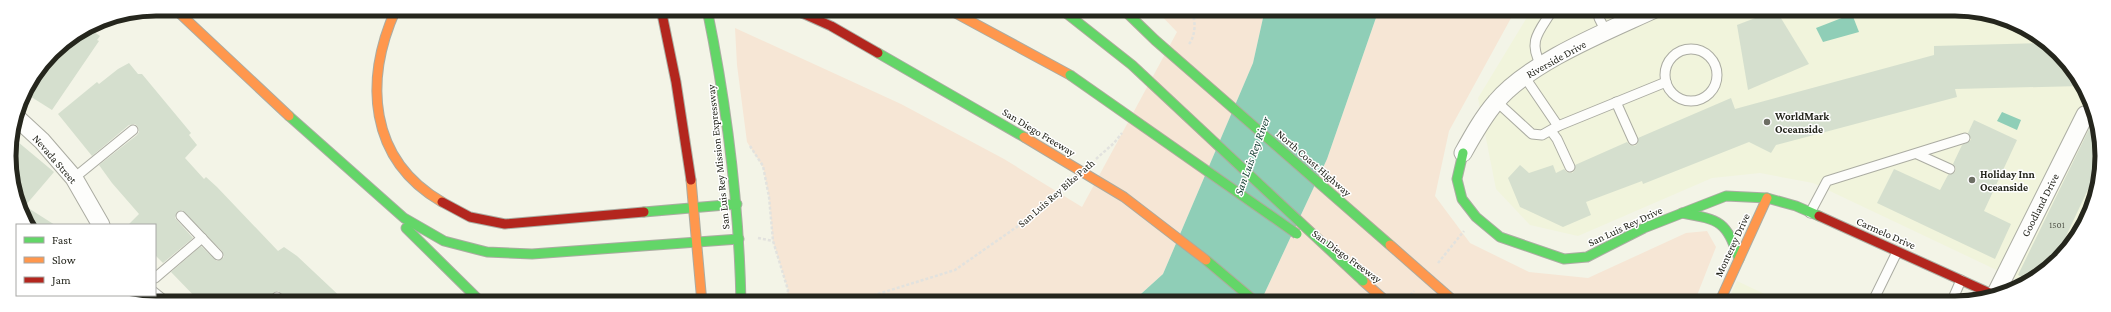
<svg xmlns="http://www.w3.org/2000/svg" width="2111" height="312" viewBox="0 0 2111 312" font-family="'Crimson Pro',serif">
	<rect width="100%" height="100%" fill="#f3f4e7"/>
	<g fill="#f1f4dc">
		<polygon points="1532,9 1965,9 2020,24 2066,59 2094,109 2102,166 2091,212 2059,260 2026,284 1813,183 1760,173 1712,178 1578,236 1530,225 1496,189 1478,98"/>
		<polygon points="1737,281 1784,303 1727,303"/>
	</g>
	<g fill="#f6e6d5">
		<polygon points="1155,9 1265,9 1253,63 1163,274 1131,303 786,303 788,290 773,241 769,197 763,167 747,142 737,65 735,28 901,104 1004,159 1082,207 1177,32"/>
		<polygon points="1379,9 1516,9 1449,131 1435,196 1470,243 1529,272 1588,278 1686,233 1707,231 1716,247 1694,303 1260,303 1327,159"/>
	</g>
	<g fill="#8fceb7">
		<polygon points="1265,9 1379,9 1327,159 1260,303 1131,303 1163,274 1253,63"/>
		<polygon points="1852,14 1859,32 1823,42 1816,28"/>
		<polygon points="2002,112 2021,120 2017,130 1997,121"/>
	</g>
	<g fill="#d5dfce">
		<polygon points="1776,10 1809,64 1748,90 1737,25"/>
		<polygon points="88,28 100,36 97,40 99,41 52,110 25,93 52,52"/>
		<polygon points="2044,43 2066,59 2081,86 1955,89 1957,97 1776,145 1771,153 1749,142 1643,184 1642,181 1586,202 1591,215 1563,227 1520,207 1508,178 1520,165 1529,173 1553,165 1556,173 1564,169 1567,172 1572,173 1575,170 1575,165 1627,142 1630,145 1635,146 1638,143 1638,138 1731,98 1735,109 1934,55 1934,46"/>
		<polygon points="129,63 138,74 142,74 191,133 189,135 197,145 185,158 204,179 206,177 217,187 278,251 284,247 297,256 347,303 289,303 287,299 278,291 271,295 274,303 201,303 171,272 201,246 217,261 224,257 222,251 182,210 177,212 175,218 193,238 163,263 155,255 155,225 128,225 139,214 112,183 99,165 137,135 139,132 138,127 135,124 129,125 92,156 58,114 97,82 99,84 118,69"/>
		<polygon points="1974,120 2017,140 1984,211 2011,224 1995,259 1877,203 1894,169 1940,190 1948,175 1955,172 1956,168 1953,164 1962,145 1971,140 1968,133"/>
		<polygon points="2090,127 2097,130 2102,166 2097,186 2091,183 2053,264 2030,281 2018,275"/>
		<polygon points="18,142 54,172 25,206 55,225 29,225 17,203 10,150"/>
	</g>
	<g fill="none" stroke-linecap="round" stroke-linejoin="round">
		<defs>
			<g id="lane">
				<polyline points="1601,9 1599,18 1606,32"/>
				<circle cx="1691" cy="75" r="26"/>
				<path d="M 1541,65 C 1527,40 1540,31 1553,9"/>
				<polyline points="1524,76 1558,126"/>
				<polyline points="1496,101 1532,134 1542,135 1558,126 1666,82"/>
				<polyline points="1616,102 1633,140"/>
				<polyline points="1551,131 1557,139 1570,167"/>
				<polyline points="1917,154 1950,169"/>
				<polyline points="74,178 133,130"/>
				<polyline points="1810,213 1827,181 1965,138"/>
				<polyline points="181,216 218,255"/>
				<polyline points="155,278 202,238"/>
				<polyline points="277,297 283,303"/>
				<polyline points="1872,303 1897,252"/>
				<polyline points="1951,303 1961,280"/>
			</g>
			<g id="street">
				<polyline points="16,117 42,141 74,178 101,225"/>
				<path d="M 1463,153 C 1473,135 1483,117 1496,102 C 1529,62 1608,31 1655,9"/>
				<polyline points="151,295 161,303"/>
				<polyline points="1995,295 2085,115 2095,116"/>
			</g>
			<g id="fast">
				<path d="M 707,9 C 727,106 739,204 741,303"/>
				<polyline points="878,53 1024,137"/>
				<polyline points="289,116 404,218 444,241 487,252 532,254 739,239"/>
				<polyline points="1463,153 1457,179 1462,199 1476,217 1500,237 1564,259 1587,257 1644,228 1726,196 1767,198 1796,206 1819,216"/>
				<polyline points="644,212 737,204"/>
				<path d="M 1682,213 C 1721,220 1726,221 1739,259"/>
				<polyline points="406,228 482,303"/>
			</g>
			<g id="slow">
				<polyline points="175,9 289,116"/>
				<path d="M 396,9 C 364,80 368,159 442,202"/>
				<polyline points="948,9 1070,75"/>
				<polyline points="691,180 702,303"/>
				<polyline points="1363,281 1388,303"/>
				<polyline points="1719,303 1767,198"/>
			</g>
			<g id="jam">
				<polyline points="661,9 676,82 691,180"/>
				<polyline points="793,9 831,26 878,53"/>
				<polyline points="442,202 470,217 505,224 644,212"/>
				<polyline points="1819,216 1994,295"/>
			</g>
		</defs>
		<use href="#lane" stroke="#abaca2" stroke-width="11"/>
		<use href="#street" stroke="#abaca2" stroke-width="19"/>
		<use href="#fast" stroke="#abaca2" stroke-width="11"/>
		<use href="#slow" stroke="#abaca2" stroke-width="11"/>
		<use href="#jam" stroke="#abaca2" stroke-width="11"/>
		<g stroke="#e2e2de" stroke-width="2.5" stroke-dasharray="3 2" stroke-linecap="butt">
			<path d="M 1189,44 C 1196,35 1196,20 1191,9"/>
			<polyline points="750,146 763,166 769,197 773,241 788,290 786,303"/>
			<polyline points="1096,159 1114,143 1122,133"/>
			<polyline points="758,238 773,241"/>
			<polyline points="1438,263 1464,231"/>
			<polyline points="1407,299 1414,291"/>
			<polyline points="849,303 955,270 1031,217 1067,185"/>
		</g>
		<use href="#lane" stroke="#fdfdfb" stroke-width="9"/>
		<use href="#street" stroke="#fdfdfb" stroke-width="17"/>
		<use href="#fast" stroke="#63d668" stroke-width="9"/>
		<use href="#slow" stroke="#ff974d" stroke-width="9"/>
		<use href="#jam" stroke="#b3261e" stroke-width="9"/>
		<defs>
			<g id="fast-bridge">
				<polyline points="1061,9 1132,65 1363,281"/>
				<polyline points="1123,9 1155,40 1390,245"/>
				<polyline points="1070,75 1297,234"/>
				<polyline points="1206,260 1257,303"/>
			</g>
			<g id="slow-bridge">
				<polyline points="1024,137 1124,197 1206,260"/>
				<polyline points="1390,245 1456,303"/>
			</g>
		</defs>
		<use href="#fast-bridge" stroke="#aeaa9c" stroke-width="11" stroke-linecap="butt"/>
		<use href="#slow-bridge" stroke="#aeaa9c" stroke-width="11" stroke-linecap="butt"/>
		<use href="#fast-bridge" stroke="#63d668" stroke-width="9"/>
		<use href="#slow-bridge" stroke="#ff974d" stroke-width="9"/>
	</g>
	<g fill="#6d6e64" stroke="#fff" stroke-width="1.5">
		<circle cx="1767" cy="122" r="4"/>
		<circle cx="1972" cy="180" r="4"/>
	</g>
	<g text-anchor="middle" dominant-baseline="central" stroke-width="3" stroke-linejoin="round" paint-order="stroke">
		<g font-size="9" fill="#52554a">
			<text x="2057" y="225">1501</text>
		</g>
		<g font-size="11" fill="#25261d" stroke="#fff">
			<text transform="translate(1556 59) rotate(-29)">Riverside Drive</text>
			<text transform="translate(1039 132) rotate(31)">San Diego Freeway</text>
			<text transform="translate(718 157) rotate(-96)">San Luis Rey Mission Expressway</text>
			<text transform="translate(55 159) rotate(49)">Nevada Street</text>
			<text transform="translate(1314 163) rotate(41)">North Coast Highway</text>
			<text transform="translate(1056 193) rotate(-41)">San Luis Rey Bike Path</text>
			<text transform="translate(2040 205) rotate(-63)">Goodland Drive</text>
			<text transform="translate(1625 226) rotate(-25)">San Luis Rey Drive</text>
			<text transform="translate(1886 233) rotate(24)">Carmelo Drive</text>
			<text transform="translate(1732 245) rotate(-65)">Monterey Drive</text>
			<text transform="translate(1347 256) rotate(36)">San Diego Freeway</text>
		</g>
		<g font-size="11" font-weight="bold" fill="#25261d" stroke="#fff" text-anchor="start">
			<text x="1775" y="116">WorldMark<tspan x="1775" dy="13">Oceanside</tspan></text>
			<text x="1980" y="174">Holiday Inn<tspan x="1980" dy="13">Oceanside</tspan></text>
		</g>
		<g font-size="12" font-style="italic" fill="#174034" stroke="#fff">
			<text transform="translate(1252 156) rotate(-70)">San Luis Rey River</text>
		</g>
	</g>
	<path d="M0 0H2111V312H0ZM156 16H1955A140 140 0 0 1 2095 156V156A140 140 0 0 1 1955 296H156A140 140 0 0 1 16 156V156A140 140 0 0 1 156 16Z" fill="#fff" fill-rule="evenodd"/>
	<path fill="none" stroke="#25261d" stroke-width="5" d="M156 16H1955A140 140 0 0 1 2095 156V156A140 140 0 0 1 1955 296H156A140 140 0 0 1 16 156V156A140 140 0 0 1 156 16Z"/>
	<rect x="16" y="224" width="140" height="72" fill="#ffffff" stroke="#a8a8a5"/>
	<rect x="24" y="237" width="20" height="6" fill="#63d668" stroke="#a8a8a5"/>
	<text x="52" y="244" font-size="12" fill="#25261d">Fast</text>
	<rect x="24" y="257" width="20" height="6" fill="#ff974d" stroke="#a8a8a5"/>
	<text x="52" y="264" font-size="12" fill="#25261d">Slow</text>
	<rect x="24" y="277" width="20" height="6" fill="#b3261e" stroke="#a8a8a5"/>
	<text x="52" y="284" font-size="12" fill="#25261d">Jam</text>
</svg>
